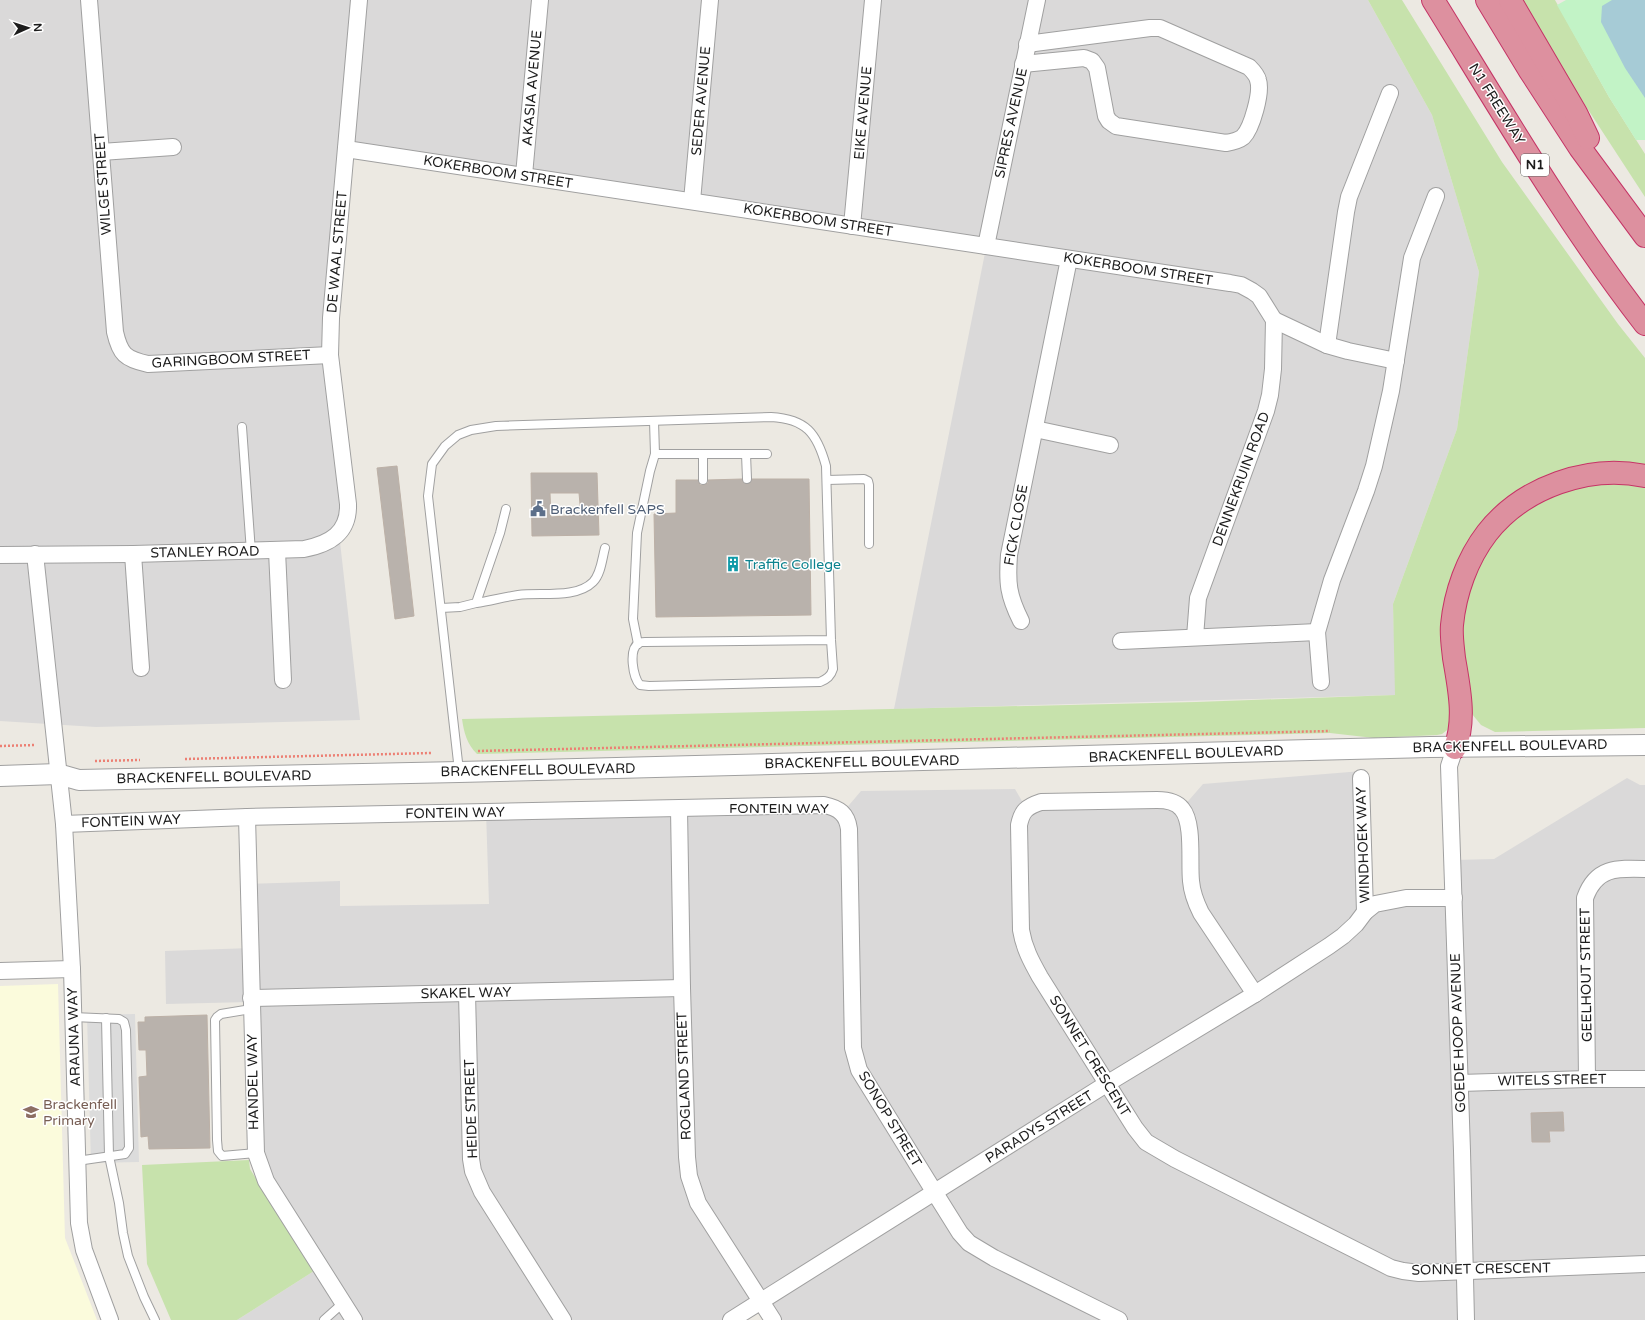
<svg xmlns="http://www.w3.org/2000/svg" width="1645" height="1320" viewBox="0 0 1645 1320" font-family="'Varela Round',sans-serif">
	<rect width="100%" height="100%" fill="#ece9e2"/>
	<g fill="#dad9d9">
		<polygon points="0,0 1368,0 1432,115 1479,272 1457,429 1393,604 1396,695 894,709 986,248 348,150 332,319 349,504 339,533 360,720 96,727 0,721"/>
		<polygon points="1362,771 1365,898 1454,897 1453,860 1494,859 1627,778 1640,785 1645,785 1645,1320 772,1320 760,1301 730,1320 237,1320 314,1271 265,1183 250,1002 166,1004 165,951 251,948 249,884 340,881 340,906 489,904 486,811 844,811 861,791 1015,789 1026,808 1183,807 1203,784"/>
	</g>
	<polygon fill="#fbfbdc" points="58,984 65,1238 97,1320 0,1320 0,986"/>
	<g fill="#c7e2ac">
		<path d="M 1368,0 L 1402,0 L 1502,162 L 1618,324 L 1645,358 L 1645,470 L 1596,468 L 1472,544 L 1450,685 L 1451,727 L 1442,734 L 1437,735 L 1374,738 L 1330,733 L 477,754 C 467,744 464,733 462,719 L 1196,702 L 1395,695 L 1393,604 L 1457,429 L 1479,272 L 1432,115 Z"/>
		<polygon points="1521,0 1555,0 1609,97 1645,154 1645,197 1574,88"/>
		<polygon points="1645,482 1645,728 1495,732 1481,725 1472,714 1460,639 1470,585 1486,551 1508,522 1565,486"/>
		<polygon points="249,1160 250,1169 314,1271 237,1320 171,1320 147,1264 142,1165"/>
	</g>
	<polygon fill="#c2f3c6" points="1566,0 1645,0 1645,140 1636,140 1609,97 1557,5"/>
	<polygon fill="#dcdcdc" points="135,1014 139,1162 91,1163 87,1015"/>
	<polygon fill="#a6cbd6" points="1612,0 1645,0 1645,98 1625,68 1601,22 1602,6"/>
	<g fill="#b9b2ac" stroke="#bcb0a6" fill-rule="evenodd">
		<polygon points="397,466 414,616 395,619 377,468"/>
		<path d="M 531,473 L 597,473 L 599,535 L 532,536 ZM 550,493 L 579,493 L 581,515 L 551,517 Z"/>
		<polygon points="742,479 743,482 747,484 750,483 752,479 809,479 811,615 656,617 654,514 676,513 676,480 698,480 700,485 703,485 708,483 708,480"/>
		<polygon points="207,1015 210,1148 149,1149 148,1136 141,1137 139,1077 147,1076 146,1050 139,1050 138,1022 145,1022 145,1017"/>
		<polygon points="1563,1112 1564,1131 1549,1131 1550,1142 1532,1142 1531,1113"/>
	</g>
	<g fill="none" stroke-linecap="round" stroke-linejoin="round">
		<defs>
			<g id="service">
				<polyline points="654,421 655,454 767,454"/>
				<polyline points="242,427 251,552"/>
				<polyline points="703,454 703,480"/>
				<polyline points="746,454 747,479"/>
				<polyline points="827,480 864,479 868,481 869,485 869,544"/>
				<path d="M 476,603 C 490,601 504,597 518,595 C 541,592 576,599 593,582 C 601,574 602,559 605,548"/>
				<polyline points="441,608 460,607 476,603 500,533 506,509"/>
				<polyline points="638,644 633,619 637,533 650,471 655,454"/>
				<path d="M 459,771 L 428,496 L 432,464 L 445,446 L 458,435 L 471,430 L 496,426 L 771,417 C 806,419 817,433 826,466 L 831,640 L 833,669 C 831,676 827,679 820,682 L 649,686 L 640,685 C 633,678 628,649 639,643 C 640,642 643,642 645,642 L 831,640"/>
				<polyline points="251,1009 221,1014 217,1017 215,1020 217,1140 218,1151 222,1156 256,1153"/>
				<polyline points="73,1017 119,1019 124,1022 126,1030 129,1148 125,1154 77,1161"/>
				<polyline points="106,1018 109,1156 119,1203 123,1233 128,1256 144,1297 155,1320"/>
				<polyline points="324,1320 343,1303"/>
			</g>
			<g id="minor">
				<path d="M 89,0 L 115,332 C 120,354 125,359 148,364 L 330,355"/>
				<path d="M 1023,64 L 1084,58 L 1092,61 L 1097,68 L 1106,116 L 1109,121 L 1116,126 L 1226,143 C 1232,142 1238,141 1243,137 C 1252,128 1262,92 1258,80 C 1257,75 1253,71 1249,67 L 1160,28 L 1150,28 L 1027,44"/>
				<polyline points="346,149 1230,283 1241,285 1252,291 1259,296 1274,320 1273,369 1270,395 1266,411 1198,598 1195,637"/>
				<polyline points="101,152 173,147"/>
				<polyline points="524,175 540,0"/>
				<polyline points="692,201 710,0"/>
				<polyline points="852,226 873,0"/>
				<polyline points="986,246 1037,0"/>
				<polyline points="1274,320 1327,345 1348,351 1396,361"/>
				<polyline points="1327,345 1346,212 1349,197 1390,93"/>
				<polyline points="1035,429 1110,445"/>
				<polyline points="277,551 283,680"/>
				<polyline points="35,554 64,824 72,969 79,1223 84,1250 110,1320"/>
				<polyline points="133,554 141,668"/>
				<path d="M 0,555 L 133,554 L 304,549 C 330,544 349,533 348,504 L 330,355 L 331,318 L 359,0"/>
				<path d="M 1021,621 C 1008,595 1007,583 1009,555 L 1069,259"/>
				<polyline points="1121,641 1317,632"/>
				<polyline points="1321,682 1317,632 1332,580 1366,491 1374,466 1391,391 1412,258 1436,196"/>
				<polyline points="1455,748 1449,766 1462,1151 1466,1320"/>
				<polyline points="1361,778 1365,912"/>
				<polyline points="679,809 682,988 687,1157 689,1176 698,1203 773,1320"/>
				<polyline points="247,817 256,1153 266,1181 354,1320"/>
				<path d="M 64,824 L 247,817 L 824,805 C 839,808 847,814 849,829 L 853,1048 L 859,1070 L 935,1193 L 960,1233 L 969,1243 L 994,1258 L 1119,1320"/>
				<polyline points="0,971 72,969"/>
				<polyline points="467,993 471,1159 473,1171 482,1192 563,1320"/>
				<path d="M 1255,994 L 1201,913 C 1196,903 1192,893 1191,881 C 1189,862 1194,823 1182,809 C 1176,801 1166,800 1157,800 L 1041,802 C 1026,807 1022,811 1019,825 L 1021,930 C 1024,948 1031,961 1040,977 L 1135,1128 L 1146,1142 L 1175,1159 L 1391,1268 L 1403,1271 L 1419,1273 L 1645,1264"/>
				<polyline points="251,998 682,988"/>
				<path d="M 1587,1079 L 1585,898 C 1596,867 1617,868 1645,869"/>
				<polyline points="1460,1083 1587,1079 1645,1079"/>
				<polyline points="731,1320 1108,1083 1255,994 1329,946 1343,936 1356,924 1365,912 1375,904 1406,898 1454,898"/>
			</g>
			<polyline id="tertiary" points="0,776 58,774 79,780 459,772 1430,747 1645,745"/>
			<g id="motorway">
				<path d="M 1433,0 C 1501,110 1566,222 1645,324"/>
				<polyline points="1487,0 1530,71 1580,148 1645,236"/>
				<polyline points="1510,0 1576,113 1588,138"/>
				<path d="M 1455,748 C 1466,719 1459,688 1454,658 C 1453,648 1451,636 1452,625 C 1455,593 1467,559 1487,533 C 1523,487 1589,464 1645,476"/>
			</g>
		</defs>
		<use href="#service" stroke="#a0a0a0" stroke-width="10"/>
		<use href="#minor" stroke="#a0a0a0" stroke-width="18"/>
		<use href="#tertiary" stroke="#a0a0a0" stroke-width="22"/>
		<use href="#motorway" stroke="#c53466" stroke-width="24"/>
		<g stroke="#ec7f73" stroke-width="2.5" stroke-dasharray="2 2" stroke-linecap="butt">
			<polyline points="0,746 36,745"/>
			<polyline points="478,751 1330,731"/>
			<polyline points="185,759 432,753"/>
			<polyline points="95,761 140,760"/>
		</g>
		<use href="#service" stroke="#fff" stroke-width="8"/>
		<use href="#minor" stroke="#fff" stroke-width="16"/>
		<use href="#tertiary" stroke="#fff" stroke-width="20"/>
		<use href="#motorway" stroke="#dd909f" stroke-width="22"/>
	</g>
	<defs>
		<symbol id="civic-bare" viewBox="-9 -9 18 18"><path d="M-.6-6.5H3V-4.5H.6V-3L4-1V1h2V6H-6V1h2V-1L-.6-3ZM-1.2 2.5V6h2.4V2.5Z" fill="#5c6f8a" stroke="#fff" stroke-width="2.5" paint-order="stroke"/></symbol>
		<symbol id="building-bare" viewBox="-9 -9 18 18"><path d="M-4-6H4V6H1V3H-1V6H-4ZM-2.5-4.3h1.7v1.8h-1.7ZM.8-4.3h1.7v1.8H.8ZM-2.5-1h1.7V.8h-1.7ZM.8-1h1.7V.8H.8Z" fill="#0f9aa8" stroke="#fff" stroke-width="2.5" paint-order="stroke"/></symbol>
		<symbol id="school-bare" viewBox="-9 -9 18 18"><path d="M0-5L7-2L0 1L-7-2ZM-4 1L0 2.5L4 1V4Q0 6-4 4Z" fill="#8d6e63" stroke="#fff" stroke-width="2.5" paint-order="stroke"/></symbol>
	</defs>
	<g fill-rule="evenodd">
		<use href="#civic-bare" x="527" y="498" width="22" height="22"/>
		<use href="#building-bare" x="722" y="553" width="22" height="22"/>
		<use href="#school-bare" x="20" y="1101" width="22" height="22"/>
	</g>
	<g text-anchor="middle" dominant-baseline="central" stroke-width="3" stroke-linejoin="round" paint-order="stroke">
		<rect fill="#fff" stroke="#606060" stroke-width="1" x="1521" y="154" width="28" height="22" rx="3"/>
		<g font-size="13" font-weight="bold" fill="#1c1c1c">
			<text x="1535" y="165">N1</text>
		</g>
		<g font-size="14" fill="#1c1c1c" stroke="#fff">
			<text transform="translate(532 88) rotate(-85)">AKASIA AVENUE</text>
			<text transform="translate(701 101) rotate(-85)">SEDER AVENUE</text>
			<text transform="translate(1497 104) rotate(58)">N1 FREEWAY</text>
			<text transform="translate(863 113) rotate(-85)">EIKE AVENUE</text>
			<text transform="translate(1011 123) rotate(-78)">SIPRES AVENUE</text>
			<text transform="translate(498 172) rotate(9)">KOKERBOOM STREET</text>
			<text transform="translate(103 184) rotate(-94)">WILGE STREET</text>
			<text transform="translate(818 220) rotate(9)">KOKERBOOM STREET</text>
			<text transform="translate(337 252) rotate(-85)">DE WAAL STREET</text>
			<text transform="translate(1138 269) rotate(9)">KOKERBOOM STREET</text>
			<text transform="translate(231 359) rotate(-3)">GARINGBOOM STREET</text>
			<text transform="translate(1241 479) rotate(-70)">DENNEKRUIN ROAD</text>
			<text transform="translate(1016 525) rotate(-80)">FICK CLOSE</text>
			<text transform="translate(205 552) rotate(-1)">STANLEY ROAD</text>
			<text transform="translate(1510 746) rotate(-1)">BRACKENFELL BOULEVARD</text>
			<text transform="translate(1186 754) rotate(-2)">BRACKENFELL BOULEVARD</text>
			<text transform="translate(862 762) rotate(-1)">BRACKENFELL BOULEVARD</text>
			<text transform="translate(538 770) rotate(-1)">BRACKENFELL BOULEVARD</text>
			<text transform="translate(214 777) rotate(-1)">BRACKENFELL BOULEVARD</text>
			<text x="779" y="808">FONTEIN WAY</text>
			<text transform="translate(455 813) rotate(-1)">FONTEIN WAY</text>
			<text transform="translate(131 821) rotate(-2)">FONTEIN WAY</text>
			<text transform="translate(1363 845) rotate(-92)">WINDHOEK WAY</text>
			<text transform="translate(1586 975) rotate(-91)">GEELHOUT STREET</text>
			<text transform="translate(466 993) rotate(-1)">SKAKEL WAY</text>
			<text transform="translate(1458 1033) rotate(-92)">GOEDE HOOP AVENUE</text>
			<text transform="translate(74 1037) rotate(-92)">ARAUNA WAY</text>
			<text transform="translate(1090 1056) rotate(58)">SONNET CRESCENT</text>
			<text transform="translate(684 1076) rotate(-92)">ROGLAND STREET</text>
			<text transform="translate(1552 1080) rotate(-1)">WITELS STREET</text>
			<text transform="translate(253 1082) rotate(-91)">HANDEL WAY</text>
			<text transform="translate(471 1109) rotate(-92)">HEIDE STREET</text>
			<text transform="translate(890 1119) rotate(59)">SONOP STREET</text>
			<text transform="translate(1039 1127) rotate(-32)">PARADYS STREET</text>
			<text transform="translate(1481 1269) rotate(-1)">SONNET CRESCENT</text>
		</g>
		<g font-size="14" fill="#4e5e75" stroke="#fff" text-anchor="start">
			<text x="550" y="509">Brackenfell SAPS</text>
		</g>
		<g font-size="14" fill="#0d838f" stroke="#fff" text-anchor="start">
			<text x="745" y="564">Traffic College</text>
		</g>
		<g font-size="14" fill="#785e54" stroke="#fff" text-anchor="start">
			<text x="43" y="1104">Brackenfell<tspan x="43" dy="16">Primary</tspan></text>
		</g>
	</g>
	<g transform="translate(28 28) rotate(87)" stroke="#ffffff" stroke-width="3" paint-order="stroke">
	<path d="M0-3L7 15L0 10L-7 15Z" fill="#1c1c1c"/>
	<text y="-6" font-size="11" font-weight="bold" text-anchor="middle" fill="#1c1c1c">N</text>
	</g>
</svg>
